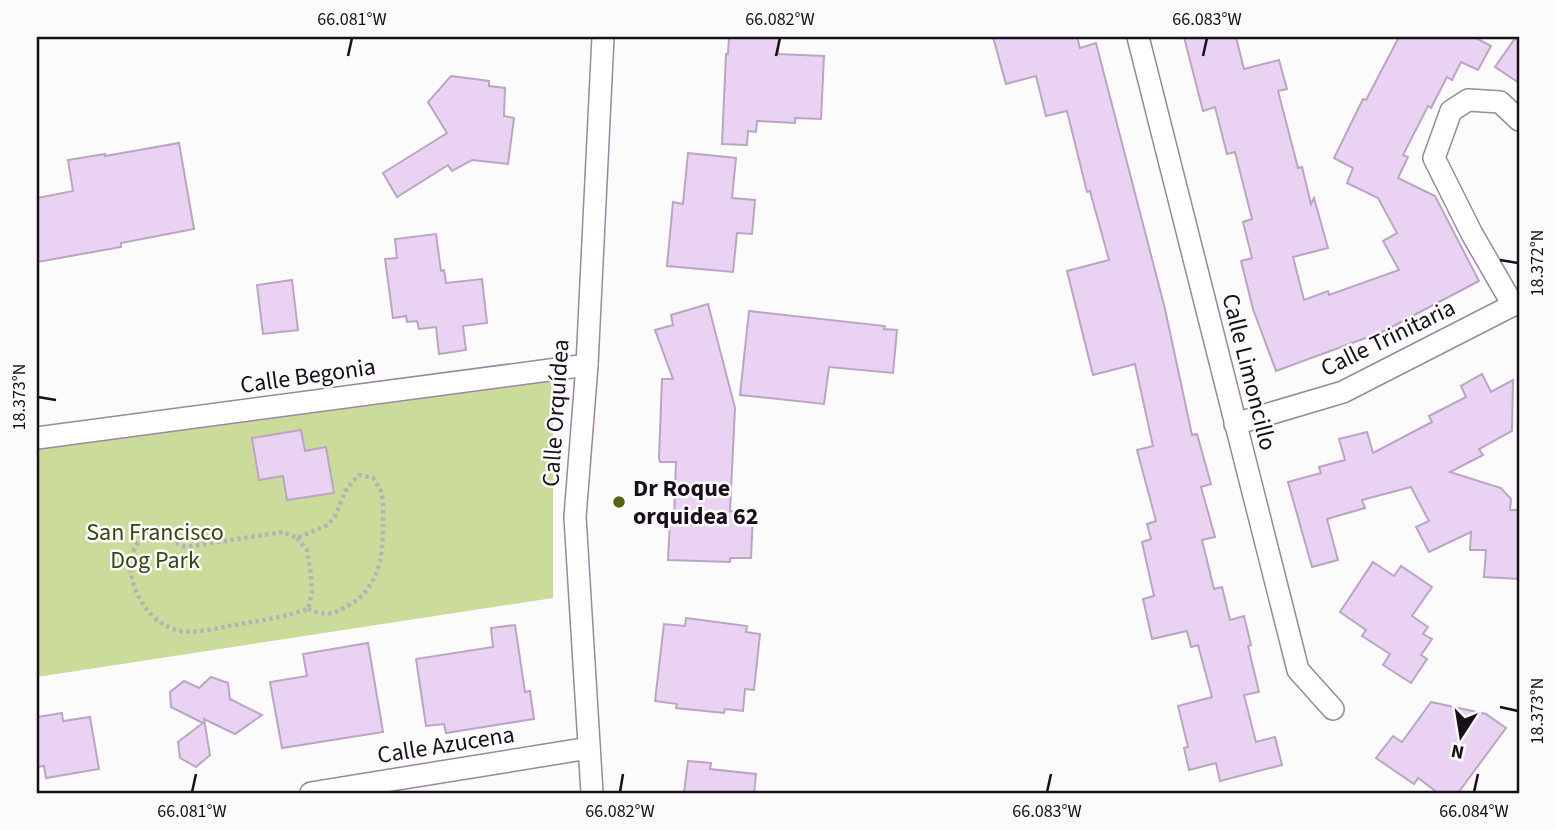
<svg xmlns="http://www.w3.org/2000/svg" width="1556" height="830" viewBox="0 0 1556 830" font-family="'Source Sans 3',sans-serif">
	<rect width="100%" height="100%" fill="#fbfbfb"/>
	<polygon fill="#cbdc9a" points="553,380 553,598 37,677 37,449 343,406"/>
	<g fill="#ead3f2" stroke="#bba5c3" stroke-width="2">
		<polygon points="729,37 779,37 778,54 824,56 821,119 795,118 795,123 757,121 756,132 748,131 747,145 722,144 726,54 728,54"/>
		<polygon points="993,37 1077,37 1080,48 1096,43 1165,309 1192,435 1197,434 1211,484 1201,487 1215,537 1202,540 1214,589 1222,587 1230,620 1244,616 1251,645 1248,646 1259,692 1244,695 1256,742 1275,737 1282,765 1220,781 1216,763 1189,770 1184,748 1188,747 1178,706 1212,697 1198,645 1191,647 1187,631 1152,639 1143,599 1154,596 1142,542 1151,539 1147,524 1156,521 1137,450 1153,446 1135,364 1093,375 1067,271 1109,260 1090,191 1087,192 1067,111 1046,116 1036,76 1006,84"/>
		<polygon points="1184,37 1236,37 1244,69 1279,60 1287,89 1278,91 1298,168 1302,167 1311,204 1314,198 1328,248 1293,257 1304,300 1328,291 1329,295 1399,270 1383,241 1397,233 1378,198 1347,183 1353,168 1334,158 1363,99 1366,100 1399,37 1474,37 1491,46 1478,70 1461,62 1452,80 1447,77 1431,108 1428,106 1403,155 1408,157 1398,178 1435,196 1479,281 1382,332 1276,371 1253,309 1241,261 1252,258 1243,222 1252,219 1235,152 1227,154 1215,107 1203,111"/>
		<polygon points="1516,37 1519,37 1519,83 1495,67"/>
		<polygon points="451,76 489,81 489,86 505,88 504,116 514,118 508,164 472,160 452,171 448,165 397,197 383,173 447,133 428,102"/>
		<polygon points="179,143 194,229 121,243 121,247 37,262 37,198 73,191 68,160 105,154 105,156"/>
		<polygon points="688,153 736,158 732,198 755,200 752,234 737,233 733,272 667,266 673,202 683,204"/>
		<polygon points="436,234 441,271 444,270 446,283 482,279 487,323 463,326 466,350 439,354 436,327 419,329 417,321 407,322 406,316 393,318 385,259 397,258 395,239"/>
		<polygon points="292,280 298,330 263,334 257,285"/>
		<polygon points="708,304 735,408 730,511 753,513 751,558 730,558 730,562 668,560 670,520 674,520 676,462 660,462 659,458 662,379 673,379 655,330 673,325 671,315"/>
		<polygon points="749,311 885,326 884,329 897,330 893,373 829,367 824,404 740,395"/>
		<polygon points="1482,374 1491,392 1513,380 1512,431 1479,449 1483,455 1450,472 1501,488 1511,499 1510,510 1519,510 1519,579 1484,577 1486,550 1470,550 1471,532 1429,552 1416,527 1429,521 1411,487 1362,500 1365,508 1327,519 1338,560 1312,567 1288,482 1321,473 1319,467 1345,460 1339,439 1367,432 1373,453 1432,422 1429,416 1466,397 1461,386"/>
		<polygon points="301,430 305,451 326,447 334,493 287,500 283,476 259,480 252,438"/>
		<polygon points="1373,562 1394,576 1401,566 1432,587 1412,616 1428,627 1423,634 1432,639 1421,655 1427,659 1411,683 1383,665 1390,654 1362,636 1366,630 1340,612"/>
		<polygon points="686,618 747,626 746,632 760,634 754,690 745,689 743,711 725,709 724,713 676,708 677,704 655,701 664,624 685,626"/>
		<polygon points="515,625 525,692 530,691 534,719 446,733 444,724 426,726 416,659 493,647 491,628"/>
		<polygon points="368,643 383,732 282,748 270,682 307,676 303,654"/>
		<polygon points="211,677 228,683 230,699 262,715 235,734 204,719 210,755 196,767 180,758 178,742 203,723 171,707 170,692 184,681 199,688"/>
		<polygon points="1431,702 1486,714 1506,728 1458,793 1438,793 1418,778 1414,784 1376,758 1393,736 1402,742"/>
		<polygon points="62,713 63,721 90,717 99,769 46,778 44,766 37,767 37,717"/>
		<polygon points="688,761 711,763 710,769 756,774 754,793 684,793"/>
	</g>
	<g fill="none" stroke-linecap="round" stroke-linejoin="round">
		<defs>
			<g id="minor">
				<polyline points="1138,37 1298,670 1333,709"/>
				<polyline points="1513,305 1472,234 1434,158 1451,111 1468,100 1500,102 1519,120"/>
				<polyline points="1235,424 1343,392 1519,302"/>
				<polyline points="37,438 587,365"/>
				<polyline points="311,793 589,748"/>
				<polyline points="592,793 575,517 587,365 603,37"/>
			</g>
		</defs>
		<use href="#minor" stroke="#9b86a3" stroke-width="24"/>
		<path stroke="#b5b3b6" stroke-width="4.5" stroke-dasharray="3.5 3.5" stroke-linecap="butt" d="M 297,538 L 307,550 L 311,574 L 312,591 L 308,609 C 282,618 256,621 229,626 C 214,629 196,633 181,631 C 139,625 107,551 154,530 C 166,535 173,543 186,547 L 283,532 L 297,538 L 328,525 L 335,516 L 347,488 L 359,475 L 373,478 C 376,482 379,487 381,492 C 384,502 383,515 383,525 C 383,556 379,588 349,605 C 332,615 326,616 308,609"/>
		<use href="#minor" stroke="#fff" stroke-width="21"/>
	</g>
	<path fill="none" stroke="#170f1a" stroke-width="2.5" d="M 348,56 L 352,38M 776,56 L 780,38M 1203,56 L 1207,38M 1500,260 L 1518,263M 38,397 L 56,400M 1500,707 L 1518,711M 192,792 L 196,774M 620,792 L 623,774M 1047,792 L 1051,774M 1474,792 L 1478,774"/>
	<circle fill="#55660f" stroke="#fbfbfb" stroke-width="2.5" cx="619" cy="502" r="7"/>
	<g text-anchor="middle" dominant-baseline="central" stroke-width="5" stroke-linejoin="round" paint-order="stroke">
		<g font-size="24" fill="#170f1a" stroke="#fbfbfb">
			<text transform="translate(1388 338) rotate(-26)">Calle Trinitaria</text>
			<text transform="translate(1249 372) rotate(76)">Calle Limoncillo</text>
			<text transform="translate(308 376) rotate(-8)">Calle Begonia</text>
			<text transform="translate(556 413) rotate(-86)">Calle Orquídea</text>
			<text transform="translate(446 745) rotate(-9)">Calle Azucena</text>
		</g>
		<g font-size="24" font-weight="bold" fill="#170f1a" stroke="#fbfbfb" text-anchor="start">
			<text x="633" y="488">Dr Roque<tspan x="633" dy="28">orquidea 62</tspan></text>
		</g>
		<g font-size="24" fill="#394412" stroke="#fbfbfb">
			<text x="155" y="532">San Francisco<tspan x="155" dy="28">Dog Park</tspan></text>
		</g>
	</g>
	<rect width="1556" height="830" fill="none" stroke="#fbfbfb" stroke-width="77"/>
	<g transform="translate(1461 736) rotate(192)" stroke="#fbfbfb" stroke-width="5" paint-order="stroke">
	<path d="M0-5L12 26L0 18L-12 26Z" fill="#170f1a"/>
	<text y="-10" font-size="19" font-weight="bold" text-anchor="middle" fill="#170f1a">N</text>
	</g>
	<rect x="38" y="38" width="1480" height="754" fill="none" stroke="#170f1a" stroke-width="2.5"/>
	<g font-size="18" text-anchor="middle" fill="#170f1a">
		<text x="352" y="25">66.081°W</text>
		<text x="780" y="25">66.082°W</text>
		<text x="1207" y="25">66.083°W</text>
		<text transform="translate(1537 263) rotate(-90)" y="6">18.372°N</text>
		<text transform="translate(19 397) rotate(-90)" y="6">18.373°N</text>
		<text transform="translate(1537 711) rotate(-90)" y="6">18.373°N</text>
		<text x="192" y="817">66.081°W</text>
		<text x="620" y="817">66.082°W</text>
		<text x="1047" y="817">66.083°W</text>
		<text x="1474" y="817">66.084°W</text>
	</g>
</svg>
